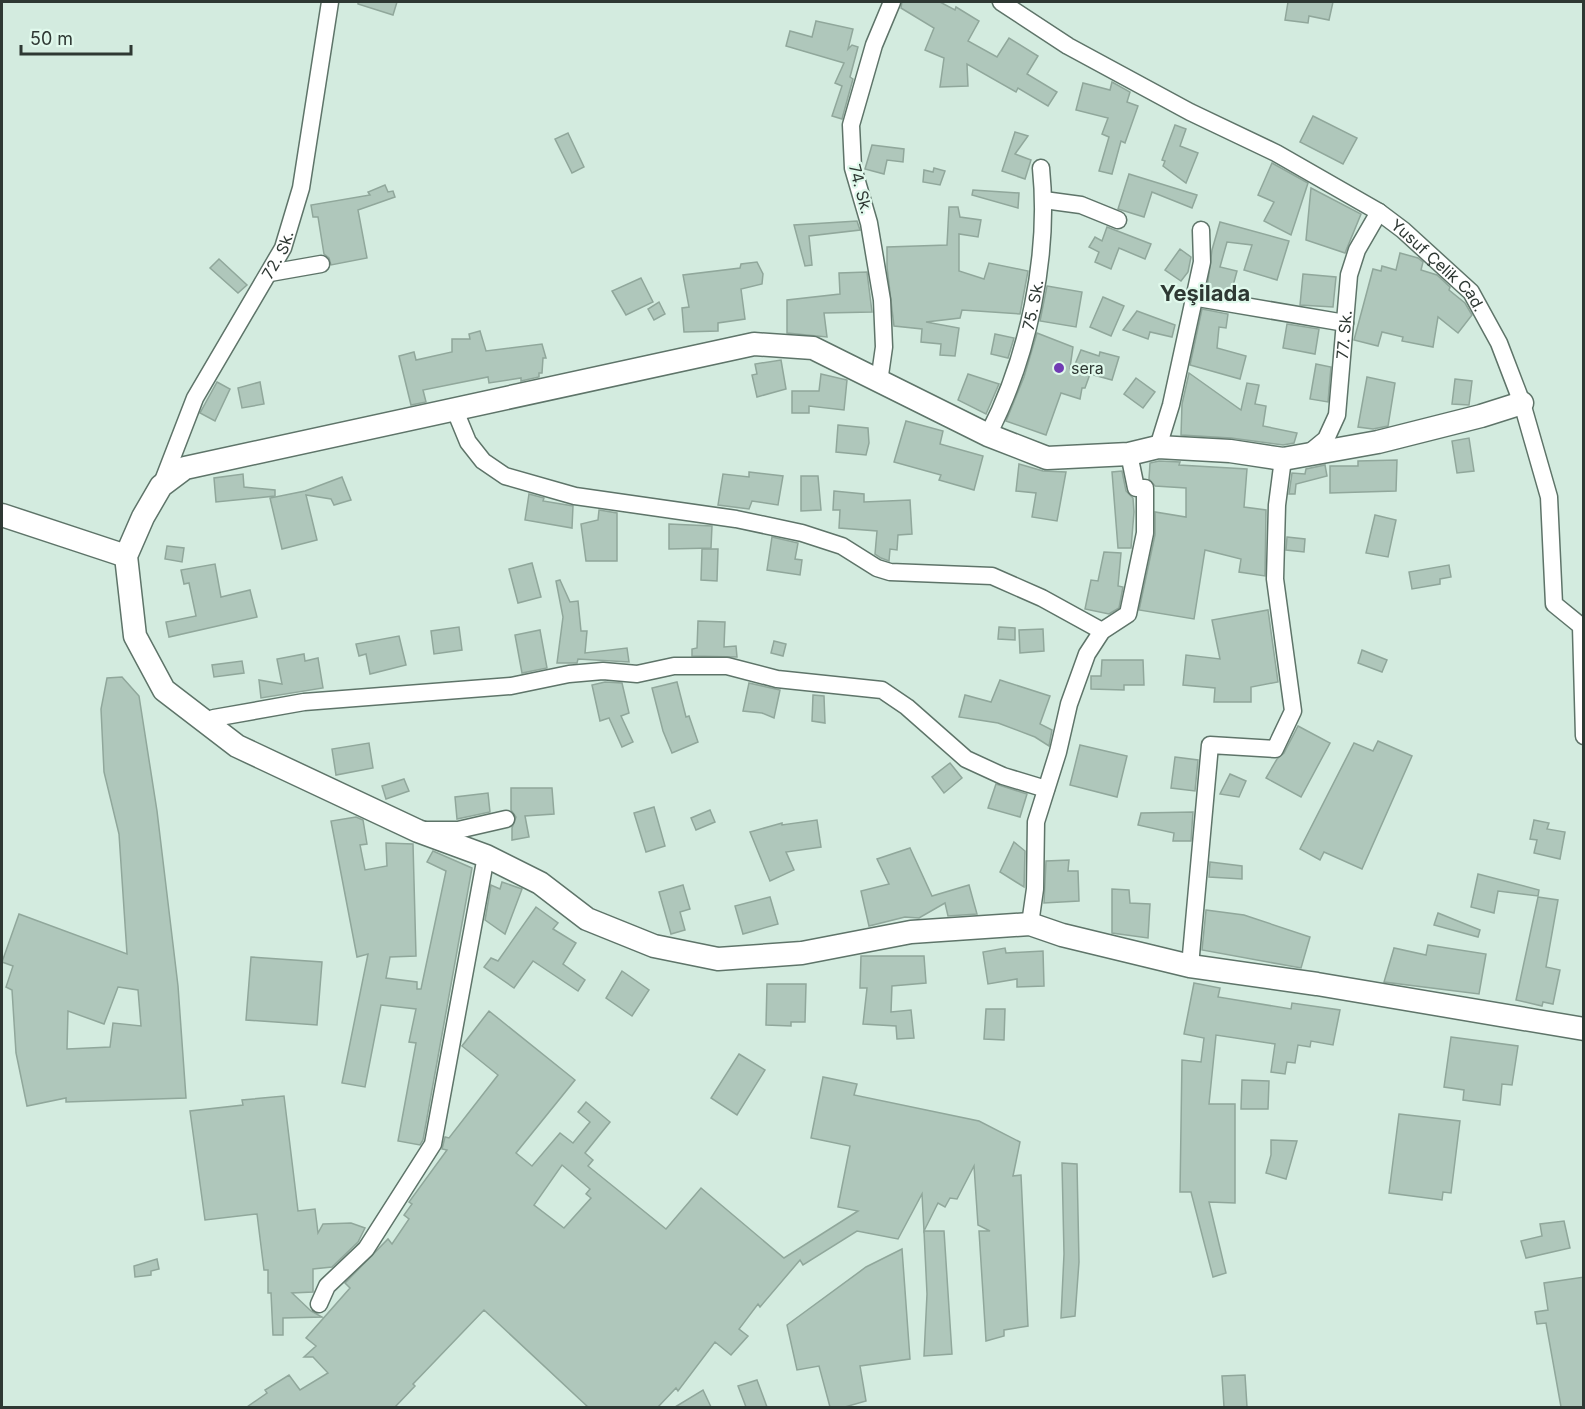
<svg xmlns="http://www.w3.org/2000/svg" width="1585" height="1409" viewBox="0 0 1585 1409" font-family="Inter,sans-serif">
	<rect width="100%" height="100%" fill="#d3ebdf"/>
	<g fill="#afc7bb" stroke="#90a79b" stroke-width="1.5" fill-rule="evenodd">
		<polygon points="358,2 397,2 393,15 358,4"/>
		<polygon points="902,2 940,2 955,10 956,7 979,21 968,41 997,57 1009,38 1038,56 1027,74 1057,92 1048,106 1018,88 1016,92 967,64 968,86 940,87 944,58 925,50 934,28 901,8"/>
		<polygon points="1288,2 1333,2 1329,20 1309,16 1308,23 1285,20"/>
		<polygon points="816,21 853,29 848,49 852,45 858,47 850,77 853,79 842,119 832,116 842,86 835,83 844,63 786,46 790,31 812,37"/>
		<polygon points="1112,82 1130,92 1127,102 1138,106 1125,143 1121,141 1112,174 1099,171 1109,137 1102,134 1108,118 1076,110 1083,83 1110,90"/>
		<polygon points="1313,116 1357,138 1343,164 1300,142"/>
		<polygon points="1175,125 1186,129 1180,146 1198,153 1186,183 1163,166 1165,161 1162,160"/>
		<polygon points="1015,132 1028,136 1015,154 1031,160 1025,179 1002,171"/>
		<polygon points="568,133 584,167 572,173 555,139"/>
		<polygon points="872,145 904,149 903,162 887,160 884,174 865,169"/>
		<polygon points="1272,163 1308,183 1291,235 1264,221 1274,202 1258,195"/>
		<polygon points="934,168 945,171 940,185 923,182 924,170 933,172"/>
		<polygon points="1129,174 1197,195 1192,208 1152,192 1144,217 1118,209"/>
		<polygon points="385,185 388,192 393,191 395,197 358,210 367,258 331,265 329,258 324,254 318,217 313,217 311,205 370,195 368,192"/>
		<polygon points="1311,188 1361,214 1345,253 1306,240"/>
		<polygon points="973,190 1019,193 1018,208 972,195"/>
		<polygon points="949,207 958,207 960,217 981,220 978,237 959,234 959,271 984,279 989,263 1028,271 1020,314 962,310 960,318 926,322 959,328 955,356 940,355 941,344 921,342 922,329 894,326 887,267 887,247 947,245"/>
		<polygon points="857,221 860,230 809,236 812,265 805,266 794,225"/>
		<polygon points="1220,222 1289,241 1277,280 1244,270 1252,245 1227,242 1220,267 1237,271 1231,293 1207,289 1212,250"/>
		<polygon points="1107,227 1151,244 1145,259 1119,248 1111,269 1095,262 1099,252 1089,247 1095,237 1102,241"/>
		<polygon points="1180,249 1191,257 1188,272 1181,281 1165,270"/>
		<polygon points="1400,253 1418,258 1423,262 1421,270 1437,275 1450,287 1449,290 1465,303 1472,315 1458,333 1438,317 1433,347 1402,341 1403,337 1382,332 1378,346 1354,340 1373,269 1381,271 1382,266 1396,270"/>
		<polygon points="219,259 247,285 238,293 210,268"/>
		<polygon points="757,262 763,274 762,284 741,289 745,319 718,323 718,331 684,332 682,308 689,307 683,275 740,268 741,264"/>
		<polygon points="867,272 872,312 824,313 827,337 787,333 787,300 840,294 839,273"/>
		<polygon points="1303,274 1336,277 1333,307 1300,305"/>
		<polygon points="641,278 653,302 626,315 612,291"/>
		<polygon points="1047,286 1082,292 1076,327 1040,321"/>
		<polygon points="1103,297 1124,306 1111,336 1090,327"/>
		<polygon points="659,302 665,314 654,320 648,309"/>
		<polygon points="1202,309 1228,314 1226,328 1219,327 1217,348 1246,356 1240,379 1190,365"/>
		<polygon points="1137,311 1175,325 1172,337 1150,332 1148,339 1123,330"/>
		<polygon points="1287,324 1319,329 1315,354 1283,348"/>
		<polygon points="480,331 486,351 542,344 546,358 543,358 542,373 539,373 539,377 521,381 521,378 489,383 488,377 423,390 426,402 411,405 399,356 414,352 416,360 452,352 452,339 470,339 469,334"/>
		<polygon points="1037,333 1073,347 1070,368 1073,369 1081,350 1099,356 1100,352 1119,357 1112,380 1090,374 1085,388 1082,388 1080,399 1061,393 1046,435 1006,421 1024,377"/>
		<polygon points="995,334 1014,338 1008,358 991,354"/>
		<polygon points="781,360 786,389 757,397 752,375 757,374 755,364"/>
		<polygon points="1316,364 1331,367 1328,402 1310,399"/>
		<polygon points="1189,373 1241,410 1247,383 1259,385 1255,404 1266,406 1263,426 1297,433 1294,443 1283,445 1231,438 1181,435 1182,404"/>
		<polygon points="821,374 847,380 844,410 809,406 809,413 792,413 792,391 819,391"/>
		<polygon points="968,374 999,384 986,414 958,400"/>
		<polygon points="1367,377 1395,383 1388,426 1373,429 1358,427"/>
		<polygon points="1136,378 1155,392 1143,408 1124,394"/>
		<polygon points="1455,379 1472,381 1469,405 1452,404"/>
		<polygon points="217,382 230,389 215,421 200,413"/>
		<polygon points="260,382 264,404 242,408 238,388"/>
		<polygon points="906,421 943,431 940,444 983,456 974,490 939,480 941,475 894,462"/>
		<polygon points="838,425 868,428 869,443 866,455 836,452"/>
		<polygon points="1469,438 1474,471 1457,473 1452,441"/>
		<polygon points="1397,460 1396,491 1330,493 1330,466 1358,466 1358,461"/>
		<polygon points="1159,461 1180,462 1179,465 1247,469 1244,507 1266,510 1265,576 1239,572 1241,559 1205,550 1194,619 1139,610 1155,535 1155,512 1186,517 1186,488 1155,486 1149,479 1150,463"/>
		<polygon points="1019,464 1043,471 1066,472 1057,521 1032,517 1036,493 1016,491"/>
		<polygon points="1325,465 1327,476 1296,484 1295,494 1289,494 1292,473 1305,474 1306,469"/>
		<polygon points="1122,471 1126,491 1133,498 1134,512 1131,548 1118,548 1112,472"/>
		<polygon points="749,472 783,476 778,505 752,501 749,509 718,505 723,474 749,477"/>
		<polygon points="243,474 244,487 275,490 275,496 216,502 214,478"/>
		<polygon points="801,476 818,476 821,510 801,511"/>
		<polygon points="342,477 351,500 334,505 331,499 306,495 317,540 282,549 270,498 305,491"/>
		<polygon points="834,491 864,494 864,502 910,500 912,534 898,535 897,550 890,549 889,561 881,558 875,554 877,531 839,528 840,510 833,510"/>
		<polygon points="529,494 544,498 543,501 573,506 572,528 525,520"/>
		<polygon points="599,510 617,513 617,561 586,561 581,524 598,520"/>
		<polygon points="1375,515 1396,520 1388,557 1366,553"/>
		<polygon points="669,524 712,526 711,548 669,549"/>
		<polygon points="772,537 798,543 795,559 802,560 800,575 767,570"/>
		<polygon points="1287,537 1305,539 1304,552 1286,550"/>
		<polygon points="167,546 184,548 182,562 165,559"/>
		<polygon points="702,549 718,549 717,581 701,580"/>
		<polygon points="1104,552 1121,553 1118,586 1123,587 1119,608 1109,614 1085,609 1091,580 1098,581"/>
		<polygon points="532,563 541,597 518,603 509,569"/>
		<polygon points="215,564 221,597 250,590 257,617 169,637 166,622 196,616 189,583 184,584 181,570"/>
		<polygon points="1449,565 1451,577 1440,579 1440,584 1412,589 1409,572"/>
		<polygon points="560,580 570,602 578,601 581,631 587,631 585,653 627,648 629,662 578,659 577,663 557,663 563,617 556,581"/>
		<polygon points="1268,610 1278,682 1251,687 1251,702 1214,702 1215,688 1183,685 1186,655 1220,659 1212,620"/>
		<polygon points="698,621 725,622 724,647 736,646 737,657 692,656 692,649 697,648"/>
		<polygon points="459,627 462,650 434,654 431,631"/>
		<polygon points="999,627 1015,628 1015,640 998,639"/>
		<polygon points="1043,629 1044,651 1020,653 1019,630"/>
		<polygon points="540,630 547,668 522,673 515,635"/>
		<polygon points="399,636 406,665 370,674 366,654 359,656 356,644"/>
		<polygon points="774,641 786,644 783,656 771,653"/>
		<polygon points="1362,650 1387,660 1382,672 1358,663"/>
		<polygon points="304,654 305,661 318,658 323,688 261,698 259,680 282,684 277,659"/>
		<polygon points="1102,660 1143,660 1144,685 1124,685 1124,690 1091,689 1091,676 1101,676"/>
		<polygon points="242,661 244,673 214,677 212,665"/>
		<path d="M 122,677 L 139,696 L 157,811 L 178,986 L 186,1098 L 66,1102 L 66,1098 L 27,1106 L 16,1053 L 12,990 L 6,987 L 13,966 L 2,962 L 19,914 L 127,954 L 119,834 L 104,772 L 101,709 L 107,678 ZM 118,987 L 138,990 L 141,1026 L 113,1023 L 110,1047 L 67,1049 L 68,1011 L 104,1024 Z"/>
		<polygon points="1000,680 1050,696 1040,724 1052,730 1049,746 1035,737 998,723 959,717 965,695 991,702"/>
		<polygon points="605,682 622,683 629,713 621,716 633,742 622,747 609,718 600,721 592,685"/>
		<polygon points="677,682 686,717 689,716 698,742 672,753 663,731 652,688"/>
		<polygon points="749,683 780,690 774,718 762,713 743,711"/>
		<polygon points="813,695 824,696 825,723 812,721"/>
		<polygon points="1298,726 1330,743 1301,797 1266,778 1277,759 1284,753"/>
		<polygon points="1378,741 1412,756 1362,869 1324,852 1320,860 1300,849 1354,743 1373,751"/>
		<polygon points="369,743 373,768 336,775 332,749"/>
		<polygon points="1080,745 1127,756 1117,797 1070,785"/>
		<polygon points="1175,757 1198,760 1195,791 1171,788"/>
		<polygon points="950,763 962,778 944,793 932,777"/>
		<polygon points="1230,774 1246,781 1239,797 1220,794"/>
		<polygon points="404,779 409,791 386,799 382,786"/>
		<polygon points="996,784 1027,794 1020,817 988,808"/>
		<polygon points="511,788 552,788 554,814 525,816 529,837 512,840 512,828 516,817 511,810"/>
		<polygon points="488,793 490,812 457,819 455,797"/>
		<polygon points="654,807 665,846 646,852 634,813"/>
		<polygon points="710,810 715,822 696,830 691,818"/>
		<polygon points="1193,812 1191,841 1173,841 1174,833 1138,825 1141,813"/>
		<polygon points="356,817 363,820 367,844 360,845 365,870 387,866 386,843 413,844 416,956 390,957 386,978 417,982 417,989 421,989 446,871 427,862 433,851 472,868 423,1140 420,1145 398,1141 416,1043 409,1042 416,1009 381,1005 365,1087 342,1083 368,954 357,957 331,821"/>
		<polygon points="817,820 821,847 786,852 794,870 770,881 750,832 782,823 782,825"/>
		<polygon points="1534,820 1549,823 1547,829 1565,832 1560,859 1534,853 1537,840 1530,839"/>
		<polygon points="1014,842 1025,851 1024,887 1000,872"/>
		<polygon points="910,848 932,896 969,885 977,914 948,916 945,903 919,918 905,917 869,926 861,891 889,884 877,859"/>
		<polygon points="1069,860 1068,871 1078,871 1079,901 1044,903 1046,861"/>
		<polygon points="1210,862 1242,866 1242,879 1209,877"/>
		<polygon points="1478,874 1539,890 1538,896 1498,891 1494,913 1471,907"/>
		<polygon points="502,882 522,889 505,934 485,920 491,885 500,889"/>
		<polygon points="683,885 690,909 680,912 685,930 671,934 659,892"/>
		<polygon points="1112,889 1129,890 1130,903 1150,904 1148,938 1112,933"/>
		<polygon points="770,897 778,924 743,934 735,906"/>
		<polygon points="1538,897 1558,900 1546,967 1560,970 1553,1004 1543,1002 1542,1006 1516,1000"/>
		<polygon points="536,907 558,923 553,929 576,943 563,964 585,980 578,991 533,961 514,988 484,967 491,958 498,961"/>
		<polygon points="1206,910 1244,915 1310,937 1301,968 1202,950"/>
		<polygon points="1438,913 1480,930 1478,937 1434,925"/>
		<polygon points="1428,945 1486,954 1479,994 1384,982 1394,948 1426,955"/>
		<polygon points="1005,948 1006,953 1043,951 1044,986 1017,987 1017,979 988,984 983,952"/>
		<polygon points="861,956 924,956 926,983 892,986 891,1012 911,1010 914,1038 897,1039 896,1026 863,1024 867,988 860,988"/>
		<polygon points="251,957 322,962 317,1025 246,1020"/>
		<polygon points="622,971 649,990 632,1016 606,998"/>
		<polygon points="1194,983 1220,988 1218,997 1291,1009 1292,1003 1340,1010 1333,1045 1311,1041 1310,1047 1298,1045 1295,1063 1287,1062 1285,1074 1271,1072 1275,1044 1216,1035 1209,1104 1235,1104 1235,1203 1209,1202 1226,1273 1213,1277 1191,1192 1180,1192 1182,1060 1201,1062 1204,1038 1184,1034"/>
		<polygon points="767,984 806,984 805,1022 791,1022 791,1026 766,1025"/>
		<polygon points="986,1009 1005,1009 1004,1040 984,1039"/>
		<path d="M 489,1011 L 575,1080 L 516,1153 L 532,1166 L 560,1133 L 573,1143 L 590,1122 L 578,1112 L 586,1102 L 610,1122 L 585,1153 L 593,1160 L 588,1166 L 666,1229 L 701,1188 L 784,1258 L 858,1211 L 838,1207 L 850,1146 L 811,1138 L 823,1077 L 857,1084 L 854,1095 L 979,1121 L 1020,1142 L 1013,1176 L 1021,1175 L 1028,1326 L 1004,1330 L 1004,1336 L 986,1341 L 979,1231 L 990,1231 L 978,1225 L 974,1166 L 957,1199 L 950,1198 L 945,1207 L 938,1203 L 924,1231 L 922,1194 L 898,1239 L 857,1231 L 803,1265 L 800,1260 L 760,1307 L 758,1304 L 739,1329 L 748,1336 L 731,1355 L 715,1342 L 678,1391 L 676,1388 L 658,1407 L 588,1407 L 484,1310 L 413,1384 L 415,1386 L 395,1407 L 247,1407 L 267,1393 L 265,1390 L 289,1375 L 300,1390 L 328,1373 L 313,1357 L 304,1357 L 316,1346 L 306,1338 L 350,1288 L 345,1283 L 388,1239 L 392,1244 L 409,1219 L 404,1215 L 412,1204 L 409,1202 L 447,1150 L 442,1149 L 445,1137 L 449,1138 L 498,1075 L 462,1046 ZM 562,1165 L 590,1189 L 586,1194 L 591,1198 L 564,1228 L 534,1205 Z"/>
		<polygon points="1451,1037 1518,1046 1512,1085 1502,1084 1500,1105 1463,1100 1464,1090 1444,1087"/>
		<polygon points="739,1054 765,1070 737,1115 711,1098"/>
		<polygon points="1242,1080 1269,1081 1268,1109 1241,1109"/>
		<polygon points="284,1096 298,1211 315,1209 318,1233 323,1224 351,1223 365,1228 358,1242 332,1267 313,1269 313,1292 292,1293 311,1311 322,1317 283,1318 283,1335 273,1335 271,1293 268,1293 268,1270 264,1270 257,1214 205,1220 190,1111 243,1105 242,1100"/>
		<polygon points="1399,1114 1460,1121 1451,1193 1443,1192 1442,1200 1389,1193"/>
		<polygon points="1271,1140 1297,1141 1286,1179 1266,1173 1271,1155"/>
		<polygon points="1062,1163 1077,1164 1079,1262 1075,1316 1061,1318 1064,1254"/>
		<polygon points="1564,1221 1570,1248 1526,1258 1521,1241 1542,1236 1540,1224"/>
		<polygon points="924,1231 944,1231 952,1354 924,1356 927,1294"/>
		<polygon points="902,1249 910,1359 860,1366 866,1401 845,1407 830,1407 819,1366 797,1370 787,1325 866,1267"/>
		<polygon points="157,1259 159,1269 151,1271 151,1275 135,1277 134,1266"/>
		<polygon points="1584,1277 1584,1407 1561,1407 1546,1323 1537,1324 1535,1312 1548,1310 1544,1283"/>
		<polygon points="1245,1375 1247,1407 1224,1407 1222,1376"/>
		<polygon points="757,1380 767,1407 746,1407 738,1386"/>
		<polygon points="703,1390 711,1407 675,1407"/>
	</g>
	<g fill="none" stroke-linecap="round" stroke-linejoin="round">
		<defs>
			<g id="street">
				<path id="s1" d="M 1001,2 L 1068,46 L 1190,112 L 1276,153 L 1379,212 L 1403,230 L 1471,292 L 1499,343 L 1522,403 L 1549,497 L 1554,604 L 1581,626 L 1584,736"/>
				<polyline points="1044,200 1081,205 1118,220"/>
				<polyline points="270,273 321,264"/>
				<polyline points="1192,297 1345,323"/>
				<polyline points="879,382 884,347 882,300 869,223 853,168 851,125 874,45 892,2"/>
				<polyline points="454,408 468,442 483,461 505,476 575,496 736,519 802,533 842,546 877,568 890,572 992,576 1042,598 1102,631"/>
				<path id="s2" d="M 988,435 C 1028,358 1050,256 1041,168"/>
				<polyline points="1158,447 1171,405 1202,262 1201,230"/>
				<path id="s3" d="M 1309,453 L 1326,439 L 1337,415 L 1349,275 L 1357,250 L 1379,212"/>
				<path id="s4" d="M 161,486 L 195,398 L 283,248 L 301,188 L 330,2"/>
				<polyline points="208,723 214,718 304,702 511,686 569,674 603,671 637,674 674,666 727,666 777,679 882,690 907,707 966,759 1003,776 1046,789"/>
				<polyline points="425,830 458,830 506,819"/>
				<polyline points="1030,924 1035,889 1036,822 1058,752 1069,704 1087,654 1102,631 1128,614 1145,533 1145,488 1136,488 1129,454"/>
				<polyline points="1190,966 1210,745 1275,749 1293,711 1275,579 1277,505 1283,459"/>
				<polyline points="319,1304 327,1286 366,1249 433,1144 486,856"/>
			</g>
			<g id="secondary">
				<polyline points="1522,403 1481,416 1378,442 1283,459 1230,451 1158,447 1129,454 1047,458 988,435 813,348 754,344 185,468 161,486 143,517 126,556 135,636 164,690 237,746 418,831 486,856 540,883 587,919 654,946 718,959 802,953 911,932 1030,924 1062,935 1190,966 1317,984 1584,1029"/>
				<polyline points="2,515 126,556"/>
			</g>
		</defs>
		<use href="#street" stroke="#5e7469" stroke-width="19"/>
		<use href="#secondary" stroke="#5e7469" stroke-width="25"/>
		<use href="#street" stroke="#fff" stroke-width="16"/>
		<use href="#secondary" stroke="#fff" stroke-width="22"/>
	</g>
	<circle fill="#713cb3" stroke="#e0f9ec" stroke-width="2" cx="1059" cy="368" r="6"/>
	<g text-anchor="middle" dominant-baseline="central" stroke-width="4.5" stroke-linejoin="round" paint-order="stroke">
		<g font-size="16" fill="#2e3833" stroke="#e0f9ec">
			<text transform="translate(861 189) rotate(75)">74. Sk.</text>
			<text stroke="none"><textPath href="#s4" startOffset="260">72. Sk.</textPath></text>
			<text stroke="none"><textPath href="#s1" startOffset="513">Yusuf Çelik Cad.</textPath></text>
			<text stroke="none"><textPath href="#s2" startOffset="138">75. Sk.</textPath></text>
			<text stroke="none"><textPath href="#s3" startOffset="129">77. Sk.</textPath></text>
		</g>
		<g font-size="16" fill="#2e3833" stroke="#e0f9ec" text-anchor="start">
			<text x="1071" y="368">sera</text>
		</g>
		<g font-size="22" font-weight="bold" fill="#2e3833" stroke="#e0f9ec">
			<text x="1205" y="293">Yeşilada</text>
		</g>
	</g>
	<rect width="1585" height="1409" fill="none" stroke="#2e3833" stroke-width="6"/>
	<path d="M21 45v9h110v-9" fill="none" stroke="#2e3833" stroke-width="3"/>
	<text x="30" y="45" font-size="18" fill="#2e3833" stroke="#e0f9ec" stroke-width="4.5" paint-order="stroke">50 m</text>
</svg>
